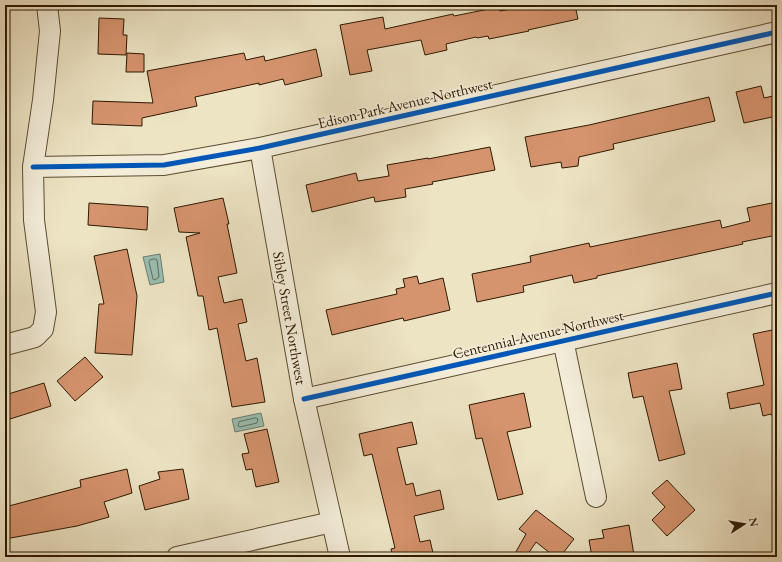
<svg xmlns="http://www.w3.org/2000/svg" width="782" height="562" viewBox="0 0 782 562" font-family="'EB Garamond',serif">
	<rect width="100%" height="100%" fill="#ede4c4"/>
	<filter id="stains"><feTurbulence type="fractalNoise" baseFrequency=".005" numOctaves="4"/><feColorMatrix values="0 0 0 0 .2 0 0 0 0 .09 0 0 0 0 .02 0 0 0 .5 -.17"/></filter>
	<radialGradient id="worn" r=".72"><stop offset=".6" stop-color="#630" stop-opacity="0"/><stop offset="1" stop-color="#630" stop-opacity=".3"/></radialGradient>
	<g fill="#99bfb3" stroke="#6e7d6c">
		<polygon points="160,254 164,282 150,285 143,257"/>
		<polygon points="261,413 264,426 235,432 232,419"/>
	</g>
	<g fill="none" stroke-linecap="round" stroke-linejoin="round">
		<g stroke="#646c5a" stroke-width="1">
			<polygon points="155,259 157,260 159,277 155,280 153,279 149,262 150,260"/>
			<polygon points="256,418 258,419 257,423 240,427 238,426 239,422"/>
		</g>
	</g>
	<g fill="#d6946e" stroke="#2e1901">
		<polygon points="533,5 575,5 578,19 528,30 529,31 489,39 488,36 477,38 476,37 446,44 447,50 425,55 421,40 367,50 372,71 350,75 340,25 383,17 385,29 453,14 454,16 499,7 500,11"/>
		<polygon points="99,18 124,19 123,35 127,35 126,55 98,54"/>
		<polygon points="316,49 322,76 285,85 283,79 259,85 259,83 195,97 197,106 142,118 142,126 92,124 93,101 153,103 147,71 244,53 246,60 264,56 265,61"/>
		<polygon points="127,53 144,54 144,72 126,72"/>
		<polygon points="761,86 764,98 777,95 777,116 744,123 736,92"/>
		<polygon points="709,97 715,121 613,144 614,149 579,157 578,166 562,168 561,162 531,167 525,137 589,125"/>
		<polygon points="490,147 495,170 432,182 433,184 405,189 406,197 375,202 374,197 312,212 306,185 356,173 358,181 389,176 387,165 428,158 428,159"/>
		<polygon points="223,198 229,224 227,224 237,273 218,277 224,303 242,299 247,322 238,324 246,361 257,358 265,402 232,407 217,328 209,330 203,296 198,296 186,237 200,233 179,232 174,208"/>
		<polygon points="777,202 777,235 742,242 743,244 597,276 597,278 574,283 572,275 523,286 524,292 477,302 472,274 531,262 530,256 589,243 590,247 720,220 722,228 750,221 747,208"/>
		<polygon points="89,203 148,207 147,230 88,225"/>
		<polygon points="127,249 137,296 132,355 95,353 99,304 104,304 94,256"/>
		<polygon points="417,276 419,284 443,278 450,310 404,321 403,318 332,335 326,310 397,294 396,289 405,287 403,279"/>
		<polygon points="777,329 777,415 771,415 771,414 763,416 760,403 730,409 727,393 764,385 753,334"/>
		<polygon points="85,357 103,377 75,401 57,381"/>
		<polygon points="677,363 682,389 669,391 685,454 659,461 643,396 633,398 628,373"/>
		<polygon points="44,383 51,406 10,419 5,404 5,395"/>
		<polygon points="524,393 531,427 507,432 523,494 498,500 482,438 476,439 469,405"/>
		<polygon points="412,422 417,444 397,448 406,485 413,483 416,496 440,490 444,509 414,516 420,542 430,540 433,553 423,555 424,557 393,557 391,549 395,548 372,454 364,456 359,434"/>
		<polygon points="267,429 279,482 256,487 252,469 246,470 242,454 249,453 244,434"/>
		<polygon points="127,469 132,493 104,502 109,517 77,526 5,539 5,507 81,487 80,480"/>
		<polygon points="183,469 189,499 145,510 139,486 160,479 158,472"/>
		<polygon points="667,480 695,510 667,536 652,520 665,507 652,493"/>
		<polygon points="536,510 574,539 560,557 555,557 536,542 526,557 513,557 526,534 519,529"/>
		<polygon points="629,525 634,555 624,557 592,557 589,540 604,538 602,530"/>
	</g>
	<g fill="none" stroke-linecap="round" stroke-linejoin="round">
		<defs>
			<g id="street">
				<polyline points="260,148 304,399 340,557"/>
				<polyline points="33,167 164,165 260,148 777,32"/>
				<polyline points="563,340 596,497"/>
				<polyline points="5,345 35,337 43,329 46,312 34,220 33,167 43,100 50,31 47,5"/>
				<polyline points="304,399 777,293"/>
				<polyline points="177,557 332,522"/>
			</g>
		</defs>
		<use href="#street" stroke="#5e4c32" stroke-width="22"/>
		<use href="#street" stroke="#f3edd9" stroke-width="20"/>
		<defs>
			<g id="cycleway">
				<polyline points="33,167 164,165 260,148 777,32"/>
				<polyline points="304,399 777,293"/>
			</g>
		</defs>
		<use href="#cycleway" stroke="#f3edd9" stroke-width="8"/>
		<use href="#cycleway" stroke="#0057b8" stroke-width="5"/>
	</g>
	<g text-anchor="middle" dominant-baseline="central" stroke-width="3" stroke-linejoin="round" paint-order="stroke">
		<g font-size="15" fill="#2e1901" stroke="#f3edd9">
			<text transform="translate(405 103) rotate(-13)">Edison Park Avenue Northwest</text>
			<text transform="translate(290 318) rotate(80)">Sibley Street Northwest</text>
			<text transform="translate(538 334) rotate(-13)">Centennial Avenue Northwest</text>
		</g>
	</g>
	<rect width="782" height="562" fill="none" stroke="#ede4c4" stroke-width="20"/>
	<rect x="6" y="6" width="770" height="550" fill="none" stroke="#2e1901" stroke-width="2"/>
	<rect x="10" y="10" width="762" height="542" fill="none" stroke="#2e1901"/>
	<g transform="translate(744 524) rotate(78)" stroke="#f3edd9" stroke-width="3" paint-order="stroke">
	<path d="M0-3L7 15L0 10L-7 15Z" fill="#2e1901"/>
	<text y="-6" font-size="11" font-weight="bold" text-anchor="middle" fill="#2e1901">N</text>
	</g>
	<rect width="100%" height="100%" filter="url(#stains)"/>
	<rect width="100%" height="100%" fill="url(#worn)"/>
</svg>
